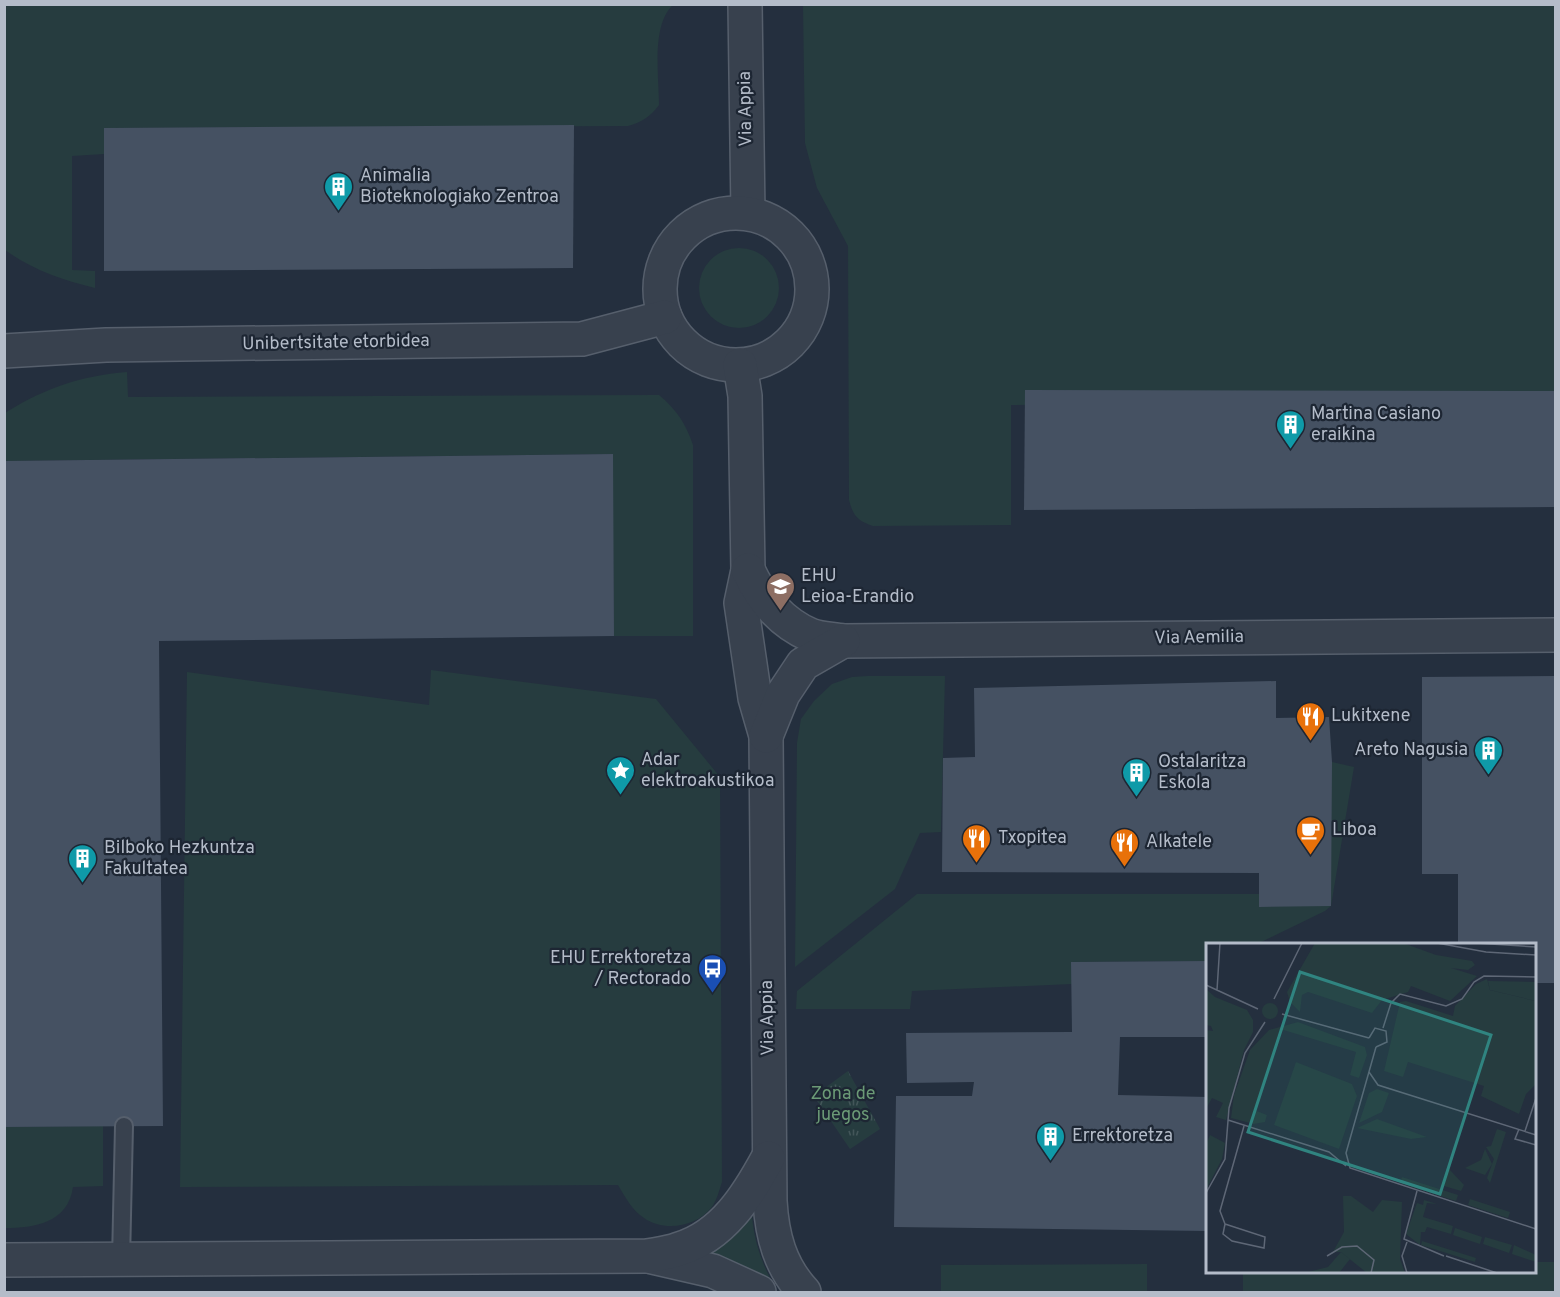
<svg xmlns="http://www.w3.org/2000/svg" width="1560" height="1297" viewBox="0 0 1560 1297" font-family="Overpass,sans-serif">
	<defs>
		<pattern id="park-tufts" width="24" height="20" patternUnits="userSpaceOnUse" patternTransform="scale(1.5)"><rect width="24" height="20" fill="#263c3f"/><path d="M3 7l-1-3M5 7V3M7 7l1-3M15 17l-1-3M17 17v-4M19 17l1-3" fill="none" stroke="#435659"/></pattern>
	</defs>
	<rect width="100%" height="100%" fill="#242f3e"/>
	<g fill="#263c3f">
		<path d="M 5,5 L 673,5 C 651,25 659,77 659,105 C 650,117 642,122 628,126 L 104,128 L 104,154 L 72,156 L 72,270 L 95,271 L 95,288 C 62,280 33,270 5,250 Z"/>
		<path d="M 803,5 L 1555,5 L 1555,400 L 1011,405 L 1011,525 L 873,526 C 858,521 853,516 849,500 L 848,246 L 817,188 L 805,143 Z"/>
		<circle cx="739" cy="288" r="40"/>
		<path d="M 127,372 L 128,397 L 659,395 C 677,410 686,424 693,445 L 693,636 L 614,636 L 612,454 L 5,461 L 4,414 L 8,411 C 48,387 81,376 127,372 Z"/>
		<path d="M 431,670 L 656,699 L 720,777 L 722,1182 C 719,1190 717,1201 711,1208 C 696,1227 664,1232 644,1218 C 632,1210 625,1197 618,1185 L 180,1187 L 187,672 L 429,705 Z"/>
		<polygon points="868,676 945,676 941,832 920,833 895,889 795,967 797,743 801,719 814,701 832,684 852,677"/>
		<polygon points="1332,762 1354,767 1331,906 1325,911 1257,944 1208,944 1207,961 1072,962 1072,984 912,991 910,1009 796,1009 797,991 917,894 1259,894"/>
		<path d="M 103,1126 L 103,1186 L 73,1187 C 68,1223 34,1228 5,1228 L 4,1127 Z"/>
		<path d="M 751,1199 C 752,1236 759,1258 776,1290 L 750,1276 L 703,1260 Z"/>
		<polygon points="1535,1262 1555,1262 1555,1292 1243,1292 1243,1272 1534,1272"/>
		<polygon points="1147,1264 1147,1292 941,1292 941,1265"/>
	</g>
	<polygon fill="url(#park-tufts)" points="848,1071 880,1129 850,1149 814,1096"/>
	<g fill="#455162">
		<polygon points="574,125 573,268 104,271 104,128"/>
		<polygon points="1025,390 1556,391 1556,507 1024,510"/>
		<polygon points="613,454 614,636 159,641 163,1126 4,1127 4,461"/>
		<polygon points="1556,676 1556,983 1534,983 1534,944 1458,944 1458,874 1422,874 1422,677"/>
		<polygon points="1276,681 1276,718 1329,717 1332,762 1331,906 1259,907 1259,873 942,872 943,758 975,757 974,688"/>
		<polygon points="1207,961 1208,1037 1120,1037 1118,1095 1208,1097 1208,1231 894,1227 896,1096 972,1096 974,1082 907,1083 906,1033 1072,1032 1071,962"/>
	</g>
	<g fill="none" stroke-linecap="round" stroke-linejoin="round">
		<defs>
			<polyline id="lane" points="121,1260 124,1126"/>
			<g id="street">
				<polyline points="745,4 748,213"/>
				<circle cx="736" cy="289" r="76"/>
				<polyline points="4,351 106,345 582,339 665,317"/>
				<path d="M 740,365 L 745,396 L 748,570 L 741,603 L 755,698 L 766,736 L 770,1201 C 772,1236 780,1266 804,1292"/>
				<path d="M 748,570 C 761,598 780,622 810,635 C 819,639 832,639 843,641 L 1556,635"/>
				<polyline points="766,736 783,694 803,664 843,641"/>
				<polyline points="652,1257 713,1271 759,1292"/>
				<path d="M 4,1260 L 647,1256 C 658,1254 669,1253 679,1249 C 723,1236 748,1195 768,1158"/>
			</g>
		</defs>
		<use href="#lane" stroke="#565f6c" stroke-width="20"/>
		<use href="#street" stroke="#565f6c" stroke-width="36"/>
		<use href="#lane" stroke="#38414e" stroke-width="16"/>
		<use href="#street" stroke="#38414e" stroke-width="33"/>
	</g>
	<defs>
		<symbol id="building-pin" viewBox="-11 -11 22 30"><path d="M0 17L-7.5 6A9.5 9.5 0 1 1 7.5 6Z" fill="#0f9aa8" stroke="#1d2633"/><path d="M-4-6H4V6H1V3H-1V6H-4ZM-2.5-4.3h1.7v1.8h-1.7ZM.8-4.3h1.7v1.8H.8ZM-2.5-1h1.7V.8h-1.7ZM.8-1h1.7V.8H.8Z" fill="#fff"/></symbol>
		<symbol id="university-pin" viewBox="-11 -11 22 30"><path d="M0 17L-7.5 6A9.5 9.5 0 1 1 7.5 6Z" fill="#8d6e63" stroke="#1d2633"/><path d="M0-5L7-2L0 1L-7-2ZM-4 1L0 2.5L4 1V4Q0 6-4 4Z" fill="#fff"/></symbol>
		<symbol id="restaurant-pin" viewBox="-11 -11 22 30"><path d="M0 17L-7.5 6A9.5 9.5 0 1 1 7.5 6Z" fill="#e8710a" stroke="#1d2633"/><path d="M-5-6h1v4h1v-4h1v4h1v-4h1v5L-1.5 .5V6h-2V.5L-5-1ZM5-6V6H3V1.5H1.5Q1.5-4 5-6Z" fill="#fff"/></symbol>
		<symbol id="sight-pin" viewBox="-11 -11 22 30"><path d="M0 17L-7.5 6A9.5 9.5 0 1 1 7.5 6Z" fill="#0f9aa8" stroke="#1d2633"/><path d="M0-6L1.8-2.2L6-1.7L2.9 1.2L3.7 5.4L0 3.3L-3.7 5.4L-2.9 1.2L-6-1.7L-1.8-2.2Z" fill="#fff"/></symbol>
		<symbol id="cafe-pin" viewBox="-11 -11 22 30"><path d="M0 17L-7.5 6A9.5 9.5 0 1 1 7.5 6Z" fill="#e8710a" stroke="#1d2633"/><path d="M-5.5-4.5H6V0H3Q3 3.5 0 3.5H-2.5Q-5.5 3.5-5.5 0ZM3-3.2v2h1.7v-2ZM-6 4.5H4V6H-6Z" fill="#fff"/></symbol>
		<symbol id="bus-pin" viewBox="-11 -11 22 30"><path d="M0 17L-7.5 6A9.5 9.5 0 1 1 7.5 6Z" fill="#1a4fb4" stroke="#1d2633"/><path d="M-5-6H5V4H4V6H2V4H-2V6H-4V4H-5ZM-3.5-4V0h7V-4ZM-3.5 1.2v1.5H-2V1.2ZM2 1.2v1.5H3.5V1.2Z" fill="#fff"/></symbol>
	</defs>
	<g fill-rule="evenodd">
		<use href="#building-pin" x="322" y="170" width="33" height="45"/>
		<use href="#building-pin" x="1274" y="408" width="33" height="45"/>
		<use href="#university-pin" x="764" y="570" width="33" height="45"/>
		<use href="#restaurant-pin" x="1294" y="700" width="33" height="45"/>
		<use href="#building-pin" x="1472" y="734" width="33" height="45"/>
		<use href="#sight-pin" x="604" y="754" width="33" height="45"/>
		<use href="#building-pin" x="1120" y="756" width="33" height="45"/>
		<use href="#cafe-pin" x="1294" y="814" width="33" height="45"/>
		<use href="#restaurant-pin" x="960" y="822" width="33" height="45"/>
		<use href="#restaurant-pin" x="1108" y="826" width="33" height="45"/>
		<use href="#building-pin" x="66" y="842" width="33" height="45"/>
		<use href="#bus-pin" x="696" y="952" width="33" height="45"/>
		<use href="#building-pin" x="1034" y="1120" width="33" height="45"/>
	</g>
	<g text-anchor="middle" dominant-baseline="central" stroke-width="4.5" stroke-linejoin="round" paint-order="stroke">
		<g font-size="18" fill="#b4bcc9" stroke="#1d2633">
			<text transform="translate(746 109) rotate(-91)">Via Appia</text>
			<text transform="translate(336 343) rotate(-1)">Unibertsitate etorbidea</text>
			<text transform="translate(1199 638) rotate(-1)">Via Aemilia</text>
			<text transform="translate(768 1018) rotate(-91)">Via Appia</text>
		</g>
		<g font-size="18" fill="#b4bcc9" stroke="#1d2633" text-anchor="start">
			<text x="360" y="176">Animalia<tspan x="360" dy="21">Bioteknologiako Zentroa</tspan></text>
			<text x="1311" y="414">Martina Casiano<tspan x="1311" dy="21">eraikina</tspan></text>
			<text x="801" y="576">EHU<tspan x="801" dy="21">Leioa-Erandio</tspan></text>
			<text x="1331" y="716">Lukitxene</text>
			<text x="1468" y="750" text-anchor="end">Areto Nagusia</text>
			<text x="641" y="760">Adar<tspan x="641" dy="21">elektroakustikoa</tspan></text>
			<text x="1158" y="762">Ostalaritza<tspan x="1158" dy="21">Eskola</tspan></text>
			<text x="1332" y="830">Liboa</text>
			<text x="998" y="838">Txopitea</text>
			<text x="1146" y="842">Alkatele</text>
			<text x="104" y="848">Bilboko Hezkuntza<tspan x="104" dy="21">Fakultatea</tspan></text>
			<text x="691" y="958" text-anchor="end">EHU Errektoretza<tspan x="691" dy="21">/ Rectorado</tspan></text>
			<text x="1072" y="1136">Errektoretza</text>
		</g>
		<g font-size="18" fill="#6b9a76" stroke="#1d2633">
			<text x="843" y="1094">Zona de<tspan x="843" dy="21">juegos</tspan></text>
		</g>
	</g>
	<g transform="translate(1206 943)">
		<rect width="330" height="330" fill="#242f3e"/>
		<path d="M 109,0 L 197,0 L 230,12 L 266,18 L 269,22 L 262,27 L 245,25 L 271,33 L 244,58 L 205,43 L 202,49 L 176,57 L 166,70 L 102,49 L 96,52 L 94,69 L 84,59 L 81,49 ZM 281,36 L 284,47 L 330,58 L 330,141 L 320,151 L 313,171 L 275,153 L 278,143 L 202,119 L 197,134 L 178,128 L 194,59 L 200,58 L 247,73 L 249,63 L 270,41 ZM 0,46 L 9,54 L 41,67 L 47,77 L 47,89 L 38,107 L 20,177 L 10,174 L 17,160 L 6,155 L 0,166 L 0,87 L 7,88 L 5,83 L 0,82 ZM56 68a8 8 0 1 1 16 0a8 8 0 1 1-16 0ZM 92,79 L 159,104 L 161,112 L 153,135 L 144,132 L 150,109 L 74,86 L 48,167 L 61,172 L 59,179 L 48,181 L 25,175 L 28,152 L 44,107 L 63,87 ZM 90,119 L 146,141 L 151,153 L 133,206 L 68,182 ZM 171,146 L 183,150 L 176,169 L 153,180 L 163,150 ZM 171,176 L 221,194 L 229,178 L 221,194 L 205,196 L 151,185 ZM 291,186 L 300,189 L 284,240 L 281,235 L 288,216 L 280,204 L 285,203 ZM 4,192 L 19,200 L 16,216 L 0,247 L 0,201 ZM 279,206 L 286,221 L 279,232 L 259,225 L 275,217 ZM 243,226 L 258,242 L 255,248 L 238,243 ZM 196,234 L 252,252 L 250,258 L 194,240 ZM 264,256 L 304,269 L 302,275 L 262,262 ZM 218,257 L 231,261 L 221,260 L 217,274 L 247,283 L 245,291 L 221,284 L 219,289 L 215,289 L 214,302 L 200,291 L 211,260 L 217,262 ZM 249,285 L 276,294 L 274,301 L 247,292 ZM 279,294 L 306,302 L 303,310 L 277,301 ZM 216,298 L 270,315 L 269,319 L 215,302 ZM 308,302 L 330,312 L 330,319 L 306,311 Z" fill="#263c3f"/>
		<path d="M 282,38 L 330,39 L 330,58 L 284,47 ZM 135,309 L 144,316 L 133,330 L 102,329 L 122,324 Z" fill="#263c3f"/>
		<path d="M 137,253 L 145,253 L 167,269 L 176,257 L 196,259 L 194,316 L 199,330 L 161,330 L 135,309 L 127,309 L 138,289 Z" fill="#263c3f"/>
		<path fill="none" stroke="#5e6776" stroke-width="1.5" d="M 231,0 L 280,9 L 330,12M 269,0 L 330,4M 0,42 L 52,66M 11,47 L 14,0M 68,56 L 96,0M 76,71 L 163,95M 177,85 L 185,60 L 194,51 L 240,63 L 256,56 L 268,39 L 278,33 L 330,34M 163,95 L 169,85 L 180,88 L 181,99 L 170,104M 170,104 L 140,210 L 144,225 L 330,286M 163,129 L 172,142 L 330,192M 22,177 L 123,209 L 140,223M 313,186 L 309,196 L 330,202M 319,188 L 330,155M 211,248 L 198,296 L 238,313M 0,250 L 19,216 L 23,165 L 39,110 L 59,79M 19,281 L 59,294 L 58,305 L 26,298 L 17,291 L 19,281 L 14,268 L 38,183M 201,299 L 196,313 L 201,330M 121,313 L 136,304 L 151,303 L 168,317 L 165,330M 240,313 L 291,330"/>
		<path fill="#308480" fill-opacity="0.15" stroke="#308480" stroke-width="3" d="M 94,29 L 285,92 L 234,251 L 42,189 Z"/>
		<rect width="330" height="330" fill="none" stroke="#b4bcc9" stroke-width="3"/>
	</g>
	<rect width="1560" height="1297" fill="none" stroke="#b4bcc9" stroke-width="12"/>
</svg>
